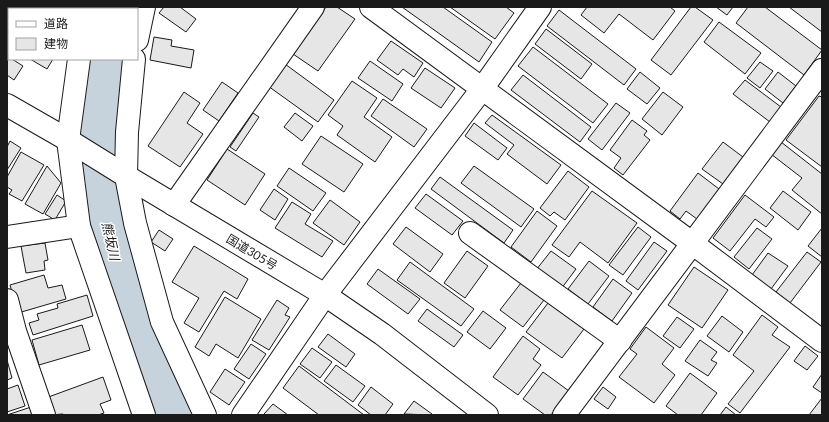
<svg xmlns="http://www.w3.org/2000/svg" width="829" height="422" viewBox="0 0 829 422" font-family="Lato,'Noto Sans JP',sans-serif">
	<rect width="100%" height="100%" fill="#fff"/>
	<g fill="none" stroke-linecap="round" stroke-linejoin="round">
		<g stroke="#c6d2dc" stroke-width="42">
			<polyline points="121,9 122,7"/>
			<polyline points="109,59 105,73 98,173 108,235 125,298 170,415"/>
		</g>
	</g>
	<g fill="#e6e6e6" stroke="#1a1a1a">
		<polygon points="7,7 23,7 26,9 9,9 9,40 7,39"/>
		<polygon points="164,7 180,7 196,19 186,32 159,13"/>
		<polygon points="326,7 337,7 355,19 318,71 293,54"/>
		<polygon points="402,7 443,7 492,42 479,62"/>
		<polygon points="450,7 506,7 514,13 495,39"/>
		<polygon points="587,7 670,7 675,11 653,40 619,14 604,33 581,15"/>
		<polygon points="691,7 695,7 713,20 671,75 651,60"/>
		<polygon points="716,7 733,7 727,15"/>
		<polygon points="748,7 765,7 822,50 804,75 736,23"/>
		<polygon points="789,7 822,7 822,32"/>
		<polygon points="559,10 636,69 624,85 547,26"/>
		<polygon points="719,22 761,53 745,74 704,42"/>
		<polygon points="546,29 592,64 581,79 535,44"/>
		<polygon points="154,37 172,40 171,46 194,50 191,68 150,60"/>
		<polygon points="391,41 423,63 414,77 403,69 398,75 377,60"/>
		<polygon points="533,47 608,104 593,123 518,66"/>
		<polygon points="7,56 9,59 12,59 23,66 14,80 7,75"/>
		<polygon points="30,59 53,59 47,69"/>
		<polygon points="370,61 403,84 392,101 358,78"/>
		<polygon points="760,62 773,71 760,88 747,78"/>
		<polygon points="285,64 334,100 318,122 268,86"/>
		<polygon points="425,68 455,88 441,108 411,88"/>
		<polygon points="640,72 660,88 647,104 627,89"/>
		<polygon points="778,72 796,86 783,103 765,89"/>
		<polygon points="523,75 591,127 580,142 511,90"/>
		<polygon points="745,80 781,107 770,122 733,94"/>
		<polygon points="352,81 377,98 364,117 392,137 375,162 337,135 343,126 328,115"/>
		<polygon points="222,82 238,93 219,121 203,110"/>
		<polygon points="184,92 200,103 187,123 203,134 180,167 148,146"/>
		<polygon points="663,92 683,107 662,135 642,119"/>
		<polygon points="819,96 822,97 822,167 786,140"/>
		<polygon points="383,99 427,129 414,147 371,116"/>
		<polygon points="616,103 630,113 602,150 588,139"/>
		<polygon points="253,113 259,117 236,151 230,147"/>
		<polygon points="295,113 313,126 302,141 284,127"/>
		<polygon points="492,115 561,165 547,184 507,154 514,145 485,123"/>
		<polygon points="632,120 647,131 644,135 650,140 623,175 614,168 621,158 610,150"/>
		<polygon points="474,123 507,148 498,160 465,136"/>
		<polygon points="321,136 363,164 344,192 302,164"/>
		<polygon points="10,141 21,148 7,170 7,147"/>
		<polygon points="723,142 743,157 723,184 702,169"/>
		<polygon points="781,142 822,174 822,214 792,190 802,178 771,154"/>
		<polygon points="227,149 265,174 245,205 207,180"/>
		<polygon points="21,152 44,165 22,201 9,194 12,190 7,187 7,177"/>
		<polygon points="47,166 61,183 43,214 25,204"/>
		<polygon points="474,166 534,209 521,227 461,183"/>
		<polygon points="289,168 326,193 313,211 277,186"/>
		<polygon points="568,171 589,187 565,220 554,212 550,216 540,208"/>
		<polygon points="698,173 719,189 697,219 686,211 680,219 670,211"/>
		<polygon points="440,177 513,230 504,243 431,189"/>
		<polygon points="274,189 288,199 275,220 260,210"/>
		<polygon points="592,191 637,223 608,263 580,242 569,257 552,245"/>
		<polygon points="783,191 811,212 798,230 770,208"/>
		<polygon points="426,194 463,221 452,235 415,208"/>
		<polygon points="57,195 66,201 55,220 45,214"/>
		<polygon points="745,195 774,217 766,227 755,219 730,251 713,238"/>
		<polygon points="330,200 360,222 344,245 313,223"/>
		<polygon points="292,202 311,214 305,224 333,241 322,257 275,228"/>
		<polygon points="537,211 557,226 531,262 511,247"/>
		<polygon points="406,227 443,254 430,272 393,244"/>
		<polygon points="638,227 651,237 623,275 609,265"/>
		<polygon points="757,228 772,239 749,269 734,257"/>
		<polygon points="822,228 822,257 808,246"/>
		<polygon points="159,230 173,239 165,251 151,242"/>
		<polygon points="654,242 667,251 638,290 626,281"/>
		<polygon points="45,243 48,260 44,261 45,270 26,273 21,246"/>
		<polygon points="194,246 248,279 237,299 224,291 199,332 184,323 199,298 172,282"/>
		<polygon points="467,251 488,266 465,298 444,283"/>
		<polygon points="551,251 576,269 561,289 536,270"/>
		<polygon points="807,252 821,262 790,303 776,292"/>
		<polygon points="768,253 788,266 771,289 752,275"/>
		<polygon points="589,261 609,276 588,304 568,289"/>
		<polygon points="410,262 474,309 461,326 397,280"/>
		<polygon points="694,267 728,290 702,328 668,305"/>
		<polygon points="378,269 420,299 408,314 367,284"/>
		<polygon points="44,275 48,288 62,285 66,299 18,313 10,285"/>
		<polygon points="613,279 632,293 612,321 593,307"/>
		<polygon points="521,283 544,300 523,327 500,310"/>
		<polygon points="87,295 93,316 33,335 29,323 39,320 37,314 58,308 57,304"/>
		<polygon points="225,297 261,319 238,358 216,344 209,356 195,347"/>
		<polygon points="277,300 289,308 285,315 290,317 269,350 252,340"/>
		<polygon points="548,303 584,329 562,358 526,332"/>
		<polygon points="427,309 463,335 454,347 418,321"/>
		<polygon points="483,311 506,328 490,349 467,332"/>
		<polygon points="762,315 778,327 772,335 790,347 740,413 728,404 754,371 733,355"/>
		<polygon points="722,316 743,332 729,352 707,336"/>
		<polygon points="677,317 694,329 680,348 663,336"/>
		<polygon points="82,325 90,350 39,365 32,340"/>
		<polygon points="646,327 674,348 662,364 675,375 654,403 619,377 637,354 630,349"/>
		<polygon points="328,334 355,354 346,367 318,347"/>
		<polygon points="523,336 540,349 533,359 541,365 518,395 493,377"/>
		<polygon points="700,340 717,352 711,360 717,363 708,376 685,361"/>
		<polygon points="251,344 266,354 249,379 234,369"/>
		<polygon points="805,346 818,356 807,370 794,361"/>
		<polygon points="312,348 332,362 320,378 300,364"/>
		<polygon points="7,360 12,378 7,380"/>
		<polygon points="336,365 365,386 353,402 324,381"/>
		<polygon points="299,366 364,415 319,415 283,388"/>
		<polygon points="225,369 245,382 229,405 210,392"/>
		<polygon points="543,372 569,391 551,415 545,415 523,399"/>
		<polygon points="690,373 717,393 701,415 678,415 666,406"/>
		<polygon points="822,374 822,393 813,387"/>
		<polygon points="103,377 111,400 100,404 104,413 98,415 63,415 63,414 49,415 43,399"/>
		<polygon points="18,385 25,406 7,412 7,389"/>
		<polygon points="371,387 393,404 385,415 371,415 358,405"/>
		<polygon points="603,387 616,397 608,409 594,399"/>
		<polygon points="822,398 822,415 809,415"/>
		<polygon points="414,401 432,414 431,415 404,414"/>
		<polygon points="273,404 288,415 265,415 264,414"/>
		<polygon points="31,407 34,415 7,415"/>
		<polygon points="726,407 736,415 720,415"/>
	</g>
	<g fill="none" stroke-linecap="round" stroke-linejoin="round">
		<defs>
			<g id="minor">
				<polyline points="371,7 692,243 822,341"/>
				<polyline points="89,9 90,7"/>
				<polyline points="137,40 144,7"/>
				<polyline points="79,59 68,140 79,226 144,415"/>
				<polyline points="134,59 127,132 126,176 135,223 162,322 205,415"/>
				<polyline points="174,205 313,7"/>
				<polyline points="470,233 620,341"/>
				<polyline points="7,237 79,226"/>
				<polyline points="7,300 15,331 44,415"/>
				<polyline points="243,415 325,295 482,89 540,7"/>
				<polyline points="564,415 822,70"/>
			</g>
			<polyline id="highway" points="7,105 68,140 126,176 325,295 382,334 487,415"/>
		</defs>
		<use href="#minor" stroke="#1a1a1a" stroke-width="24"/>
		<use href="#highway" stroke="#1a1a1a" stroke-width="24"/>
		<use href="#minor" stroke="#fff" stroke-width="22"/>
		<use href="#highway" stroke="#fff" stroke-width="22"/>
	</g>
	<g text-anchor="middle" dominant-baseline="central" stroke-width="3" stroke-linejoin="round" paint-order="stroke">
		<g font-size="12" fill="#1a1a1a" stroke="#fff">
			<text transform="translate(252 252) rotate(31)">国道305号</text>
		</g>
		<g font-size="13" font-style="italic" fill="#1a1a1a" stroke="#fff">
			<text transform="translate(111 241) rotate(77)">熊坂川</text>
		</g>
	</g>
	<rect width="829" height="422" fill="none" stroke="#1a1a1a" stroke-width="16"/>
	<rect x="8" y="8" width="130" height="52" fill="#ffffff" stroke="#a3a3a3"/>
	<rect x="16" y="21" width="20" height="6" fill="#ffffff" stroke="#a3a3a3"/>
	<text x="44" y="28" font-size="12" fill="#1a1a1a">道路</text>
	<rect x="16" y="38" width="20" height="12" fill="#e6e6e6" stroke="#a3a3a3"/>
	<text x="44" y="48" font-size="12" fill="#1a1a1a">建物</text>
</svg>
